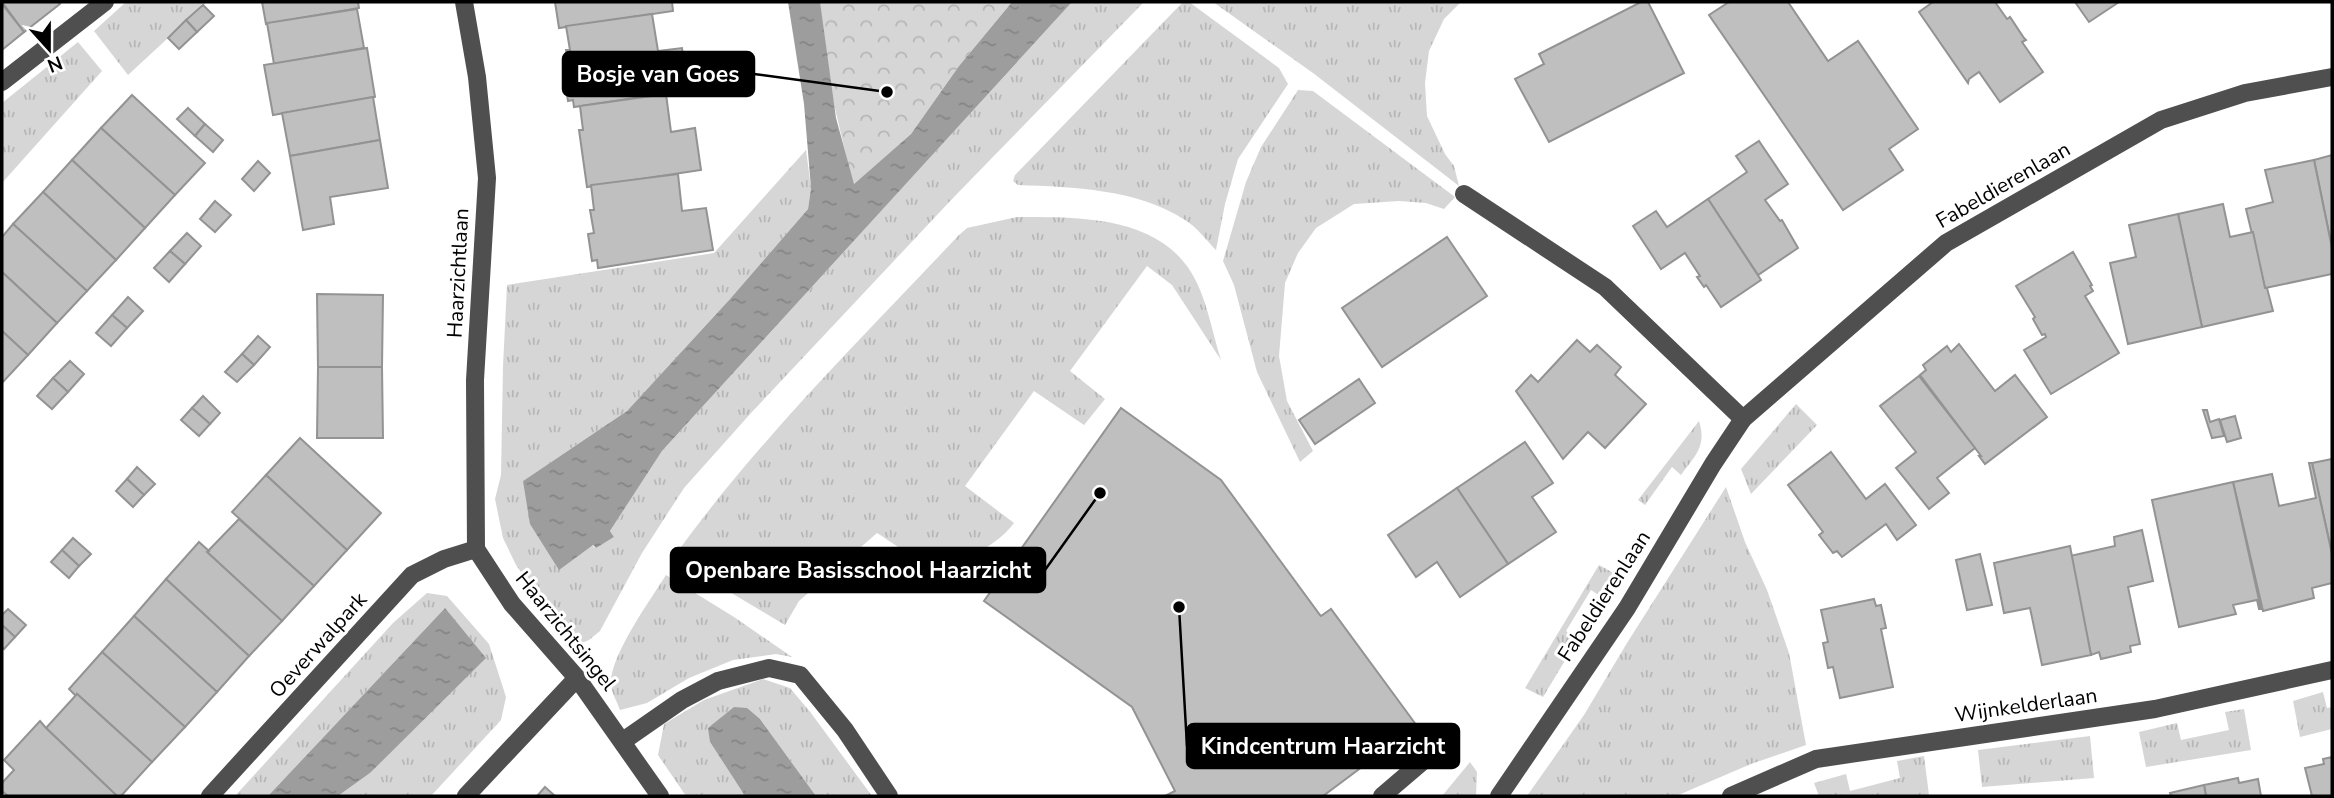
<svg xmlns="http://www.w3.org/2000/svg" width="2334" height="798" viewBox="0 0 2334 798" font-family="'Nunito Sans',sans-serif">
	<defs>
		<pattern id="grass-tufts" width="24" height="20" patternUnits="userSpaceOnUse" patternTransform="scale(1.75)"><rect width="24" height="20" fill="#d6d6d6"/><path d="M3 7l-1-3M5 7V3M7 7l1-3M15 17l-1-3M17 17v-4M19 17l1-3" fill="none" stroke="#b6b6b6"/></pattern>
		<pattern id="forest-crowns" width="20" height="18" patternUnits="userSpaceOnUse" patternTransform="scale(1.75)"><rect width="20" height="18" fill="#d6d6d6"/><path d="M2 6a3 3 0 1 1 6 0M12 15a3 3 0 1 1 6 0" fill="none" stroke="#b6b6b6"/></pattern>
		<pattern id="water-ripples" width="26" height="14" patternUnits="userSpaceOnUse" patternTransform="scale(1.75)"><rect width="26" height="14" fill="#9d9d9d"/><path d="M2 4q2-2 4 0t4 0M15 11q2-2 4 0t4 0" fill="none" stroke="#858585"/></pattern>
	</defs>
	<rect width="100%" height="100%" fill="#fff"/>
	<g fill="url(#grass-tufts)">
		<polygon points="126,2 207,2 128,75 94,31"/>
		<polygon points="1072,2 1144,2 953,198 751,413 684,488 642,553 600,631 589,640 577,645 567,639 516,565 503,538 495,499 501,475 503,366 507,285 714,253 806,150 811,188 808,209 730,299 627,411 523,481 595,548 614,537 610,531 662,451"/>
		<path d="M 1183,2 L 1189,2 L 1279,68 L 1288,84 L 1238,159 L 1225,204 L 1216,250 C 1206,240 1197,227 1185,220 C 1138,189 1073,187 1018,185 L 1013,181 L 1015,175 Z"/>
		<polygon points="1213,2 1461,2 1444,19 1429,51 1425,83 1427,116 1445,154 1454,166 1459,186 1313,73"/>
		<polygon points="78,42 102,71 2,183 2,103"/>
		<polygon points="1298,90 1313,91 1455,197 1444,209 1426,203 1399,201 1354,204 1316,228 1298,253 1285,283 1279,356 1287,401 1313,451 1300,462 1257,372 1234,285 1223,261 1246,182 1261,147"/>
		<path d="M 1017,217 C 1081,217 1165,215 1197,283 C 1208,306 1213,335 1221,360 L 1172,285 L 1147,266 L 1070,371 L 1105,399 L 1084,425 L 1034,391 L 965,486 L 1014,523 C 993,551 949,570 915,556 C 901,550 890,541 877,533 L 799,601 L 785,625 L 673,558 C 757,441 860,340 958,236 L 967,228 Z"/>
		<polygon points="1796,404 1817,425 1751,494 1741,469"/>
		<path d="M 1699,421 C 1707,446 1695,456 1681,475 L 1672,467 L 1645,505 L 1638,500 Z"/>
		<polygon points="1726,487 1745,542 1767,590 1789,653 1806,745 1751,764 1676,796 1527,796 1584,715 1627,643"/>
		<polygon points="1599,565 1617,575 1603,598 1591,590 1566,631 1578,639 1543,697 1525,688"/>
		<path d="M 666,575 L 734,617 L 792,657 L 776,654 L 733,660 L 689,678 L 647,703 L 620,710 C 617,701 611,692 611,684 C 609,657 651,599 666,575 Z"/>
		<polygon points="427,593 447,596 489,644 506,697 501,720 431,796 338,796 370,773 445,608 268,796 235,796 393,623"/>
		<polygon points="763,679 790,688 811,713 872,796 816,796 760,719 710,742 745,796 686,796 658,755 664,724 704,700"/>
		<polygon points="2323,692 2327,708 2332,707 2332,729 2300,737 2293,701"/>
		<polygon points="2244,709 2251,750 2146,767 2139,732 2177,723 2181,740 2229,730 2225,712"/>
		<polygon points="2090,736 2094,778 1982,787 1978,750"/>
		<polygon points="1924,756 1929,795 1819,796 1814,783 1846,774 1850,791 1900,778 1897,761"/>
		<polygon points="1470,762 1477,772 1476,796 1442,796"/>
	</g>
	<polygon fill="url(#forest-crowns)" points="810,2 1012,2 959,66 911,134 853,185"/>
	<g fill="url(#water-ripples)">
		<polygon points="788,2 820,2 836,118 854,184 911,134 959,66 1012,2 1072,2 662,451 610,531 614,537 596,548 593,545 559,570 530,524 523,481 627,411 730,299 808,209 811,188 804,104"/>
		<polygon points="445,608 486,658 370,773 338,796 268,796"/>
		<polygon points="734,707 747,708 760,719 816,796 745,796 710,742 708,728"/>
	</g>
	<g fill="#bfbfbf" stroke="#939393" stroke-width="2">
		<polygon points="2,2 58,2 60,4 24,32"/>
		<polygon points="262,2 358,2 359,8 266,24"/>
		<polygon points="555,2 672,2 673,11 559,28"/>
		<polygon points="1641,2 1648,2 1684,73 1549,142 1515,79 1544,64 1539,54"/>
		<polygon points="1729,2 1788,2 1828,61 1858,41 1918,129 1889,149 1903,170 1843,210 1709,15"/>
		<polygon points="1933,2 1995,2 2007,19 2010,17 2024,38 2026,40 2022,42 2043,72 2000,102 1979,72 1969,79 1968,83 1919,12"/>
		<polygon points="2075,2 2119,2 2089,22"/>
		<polygon points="2,4 24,32 2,50"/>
		<polygon points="203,5 214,16 197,32 186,20"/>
		<polygon points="357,9 364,48 274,64 267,23"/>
		<polygon points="652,14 658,51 682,48 688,90 574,107 573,100 568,101 564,74 569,73 566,50 570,50 566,26"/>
		<polygon points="186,20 197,32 179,49 168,38"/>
		<polygon points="367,48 375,97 273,115 264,65"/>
		<polygon points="666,94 671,132 695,128 701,170 587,187 579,130 583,130 580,106"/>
		<polygon points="132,95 205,163 175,195 101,128"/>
		<polygon points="373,97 380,140 290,156 282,113"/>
		<polygon points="188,108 205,124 195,136 177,119"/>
		<polygon points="205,124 223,140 213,152 195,136"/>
		<polygon points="101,128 175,195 145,228 72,160"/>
		<polygon points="380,140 388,188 330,197 334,224 303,230 290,156"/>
		<polygon points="1759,141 1788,184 1765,200 1780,221 1782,220 1798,248 1758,275 1708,199 1747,172 1736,156"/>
		<polygon points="2332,155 2332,248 2314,160"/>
		<polygon points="72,160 145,228 116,260 43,192"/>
		<polygon points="2314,160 2332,248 2332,274 2265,288 2246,209 2273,202 2265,170"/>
		<polygon points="258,161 270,173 254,191 242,179"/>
		<polygon points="678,174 682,211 706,208 713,250 598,268 597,260 592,261 588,234 594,233 590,210 594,210 591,185"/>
		<polygon points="43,192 116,260 87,291 13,224"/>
		<polygon points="1708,199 1761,280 1721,307 1706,285 1704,287 1697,277 1700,276 1685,253 1661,269 1633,226 1656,211 1667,227"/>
		<polygon points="215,201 231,215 215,232 200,219"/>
		<polygon points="2223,204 2230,237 2253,232 2265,288 2267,288 2273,311 2202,327 2178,214"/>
		<polygon points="2178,214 2202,327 2128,344 2110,263 2136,257 2129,225"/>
		<polygon points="13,224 87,291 57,323 2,272 2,237"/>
		<polygon points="187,233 201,246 185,264 170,251"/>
		<polygon points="1447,237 1487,296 1382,367 1342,308"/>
		<polygon points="170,251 185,264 169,282 154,268"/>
		<polygon points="2073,252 2092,285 2090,286 2093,291 2085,296 2119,353 2051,394 2024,350 2046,337 2045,334 2042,335 2033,319 2035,317 2016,286"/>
		<polygon points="2,272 57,323 28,355 2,331"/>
		<polygon points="317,294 383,295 382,367 318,367"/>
		<polygon points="128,297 143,311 127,328 112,315"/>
		<polygon points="112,315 127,328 111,346 96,333"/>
		<polygon points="2,331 28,355 2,383"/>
		<polygon points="258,336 270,347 254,365 242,354"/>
		<polygon points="1577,340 1590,352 1597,345 1621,367 1615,375 1646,404 1605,448 1588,432 1563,459 1516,391 1531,375 1538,382"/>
		<polygon points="1959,344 1995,391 2015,375 2047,417 1985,464 1979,456 1981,456 1920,375 1926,370 1923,365 1947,346 1951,352"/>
		<polygon points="242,354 254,365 237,382 225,372"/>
		<polygon points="70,361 84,374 68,392 53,378"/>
		<polygon points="318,367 382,367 383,438 317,438"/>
		<polygon points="1919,376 1975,448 1937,478 1949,493 1929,509 1896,468 1916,452 1880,406"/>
		<polygon points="53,378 68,392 52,409 37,396"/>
		<polygon points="1359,379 1375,403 1315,444 1299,420"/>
		<polygon points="203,396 220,413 210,424 192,408"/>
		<polygon points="192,408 210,424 199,436 181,420"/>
		<polygon points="1121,408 1221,480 1320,615 1321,616 1331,609 1417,726 1323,796 1165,796 1175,791 1132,707 984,601"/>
		<polygon points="2203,410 2207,410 2210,422 2219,419 2224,436 2212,438"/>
		<polygon points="2235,416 2241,438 2227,442 2220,420"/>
		<polygon points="300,438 381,513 347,550 266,475"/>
		<polygon points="1525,442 1553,483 1532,497 1556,532 1508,564 1457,488"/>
		<polygon points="1831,452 1866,499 1885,484 1916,525 1897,540 1886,524 1842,557 1837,551 1833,553 1819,535 1823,532 1788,485"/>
		<polygon points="2332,459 2332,554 2312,463"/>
		<polygon points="2309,463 2312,463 2332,554 2332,583 2312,588 2314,598 2263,611 2233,482 2272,474 2279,506 2316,498"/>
		<polygon points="137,467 155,484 144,495 127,479"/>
		<polygon points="266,475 347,550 314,586 232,512"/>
		<polygon points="127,479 144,495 133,507 116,491"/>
		<polygon points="2233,482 2261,609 2259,609 2257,600 2233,605 2236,614 2179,627 2152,500"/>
		<polygon points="1457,488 1508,564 1460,597 1437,562 1416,577 1388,535"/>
		<polygon points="239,519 314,586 282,621 207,552"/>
		<polygon points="2142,530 2153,581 2128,587 2140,644 2130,646 2131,652 2101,659 2099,652 2091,655 2070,556 2115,546 2114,537"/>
		<polygon points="73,538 91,554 79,566 62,550"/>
		<polygon points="199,542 209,551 207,552 282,621 249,656 166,579"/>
		<polygon points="2070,546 2091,655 2042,665 2030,608 2004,613 1994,563"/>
		<polygon points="62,550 79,566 69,578 51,562"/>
		<polygon points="1980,554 1992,605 1967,610 1956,560"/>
		<polygon points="166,579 249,656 217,692 134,616"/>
		<polygon points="1874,599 1876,606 1881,605 1886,628 1881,629 1893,687 1840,698 1833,667 1828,668 1823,643 1828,642 1821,610"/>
		<polygon points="8,609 26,625 15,637 2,625 2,615"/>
		<polygon points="134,616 217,692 185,727 102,652"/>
		<polygon points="2,625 15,637 4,649 2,647"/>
		<polygon points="102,652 185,727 152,762 77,694 76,696 69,689"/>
		<polygon points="77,694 152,762 121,796 117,796 46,728"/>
		<polygon points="40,721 46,728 117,796 8,796 2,791 2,783 14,770 4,760"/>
		<polygon points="2332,757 2332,796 2312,796 2305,768 2324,764 2323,759"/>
		<polygon points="2238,778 2239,783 2258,779 2261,796 2206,796 2204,785"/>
		<polygon points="2204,785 2206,796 2171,796 2170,793"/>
		<polygon points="545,787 555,796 537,796"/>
	</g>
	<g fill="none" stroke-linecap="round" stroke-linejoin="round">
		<g stroke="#4f4f4f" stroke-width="18">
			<polyline points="464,2 477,77 487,178 475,380 476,549"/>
			<polyline points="2,82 105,2"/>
			<polyline points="1464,194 1605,287 1743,419"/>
			<polyline points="476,549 512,604 577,678 660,796"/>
			<polyline points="623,741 682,700 718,681 769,668 800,675 845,730 889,796"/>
			<polyline points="210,796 412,575 444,559 476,549"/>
			<polyline points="466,796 577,678"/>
			<polyline points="1382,796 1436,750"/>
			<polyline points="1499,796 1627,608 1713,464 1743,419 1946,243 2161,120 2245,93 2332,77"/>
			<polyline points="1731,796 1816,759 2155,709 2332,670"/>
		</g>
	</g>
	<g text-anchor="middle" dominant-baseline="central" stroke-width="6" stroke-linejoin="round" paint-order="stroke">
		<g font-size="21" fill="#000" stroke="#fff">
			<text transform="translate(2003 185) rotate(-30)">Fabeldierenlaan</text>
			<text transform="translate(458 273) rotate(-87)">Haarzichtlaan</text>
			<text transform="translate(1604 596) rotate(-57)">Fabeldierenlaan</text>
			<text transform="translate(566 631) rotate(51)">Haarzichtsingel</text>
			<text transform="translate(318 645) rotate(-48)">Oeverwalpark</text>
			<text transform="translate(2026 705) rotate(-8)">Wijnkelderlaan</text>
		</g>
	</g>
	<path fill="none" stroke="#000" stroke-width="2.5" d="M887 92L754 74M1100 493L1045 570M1179 607L1187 746"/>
	<g fill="#000" stroke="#fff" stroke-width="2.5">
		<circle cx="887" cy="92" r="7"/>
		<circle cx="1100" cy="493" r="7"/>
		<circle cx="1179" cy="607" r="7"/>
	</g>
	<g fill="#000" stroke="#000" stroke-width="2.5">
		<rect x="563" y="52" width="191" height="44" rx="7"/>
		<rect x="671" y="548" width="374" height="44" rx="7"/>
		<rect x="1187" y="724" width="272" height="44" rx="7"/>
	</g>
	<g font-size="23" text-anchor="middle" font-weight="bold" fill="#fff">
		<text x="658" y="82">Bosje van Goes</text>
		<text x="858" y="578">Openbare Basisschool Haarzicht</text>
		<text x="1323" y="754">Kindcentrum Haarzicht</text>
	</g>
	<rect width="2334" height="798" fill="none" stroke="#000000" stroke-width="7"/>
	<g transform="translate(49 49) rotate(159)" stroke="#ffffff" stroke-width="5" paint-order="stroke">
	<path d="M0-5L12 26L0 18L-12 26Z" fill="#000000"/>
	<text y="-10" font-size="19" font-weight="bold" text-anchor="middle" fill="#000000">N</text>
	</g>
</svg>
